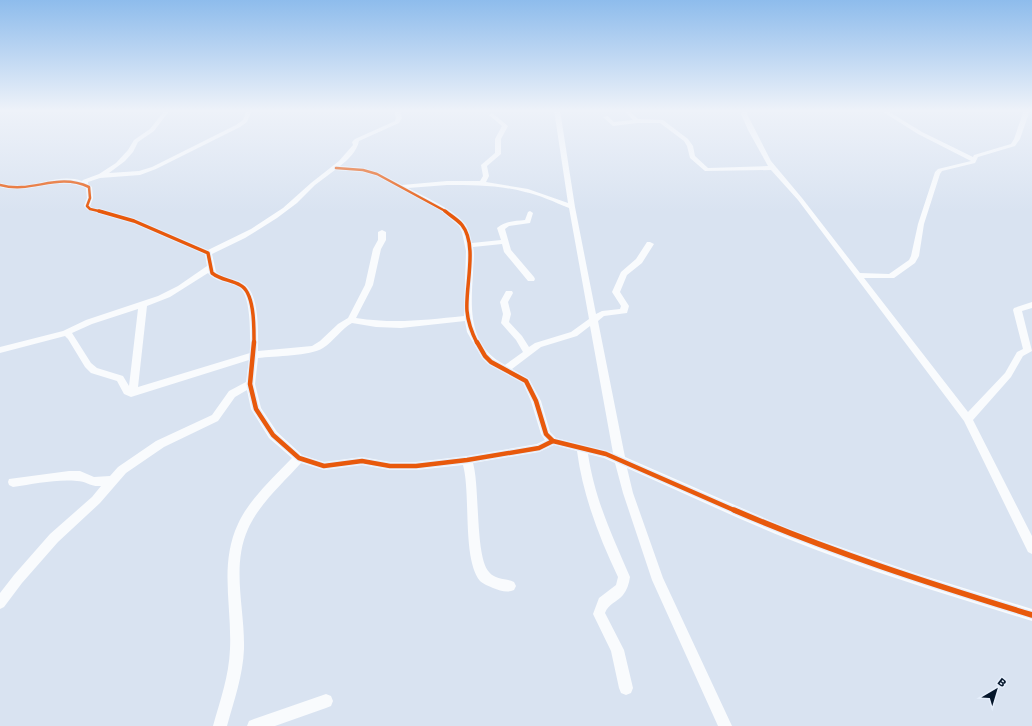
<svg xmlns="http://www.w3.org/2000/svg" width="1032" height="726" viewBox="0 0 1032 726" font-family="'Work Sans',sans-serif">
	<rect width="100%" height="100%" fill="#d9e3f1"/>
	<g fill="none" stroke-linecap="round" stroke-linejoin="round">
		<g fill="#f9fbfd" fill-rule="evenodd">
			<path d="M 165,110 L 170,110 L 154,131 L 138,142 L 133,152 L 125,161 L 109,173 L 139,171 L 152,167 L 236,125 L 243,120 L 247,110 L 252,110 L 247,122 L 240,127 L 156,169 L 140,175 L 100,178 L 88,182 L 88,184 L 92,187 L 93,198 L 90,206 L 92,208 L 136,220 L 208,250 L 251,229 L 283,208 L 311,183 L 339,161 L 353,145 L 352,142 L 355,139 L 395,121 L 396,118 L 394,110 L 400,110 L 402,118 L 399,123 L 359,141 C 357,151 348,160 340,166 L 363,168 L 379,173 L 402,185 L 447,181 L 480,181 L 483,176 L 481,165 L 495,153 L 495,139 L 502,126 L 490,116 L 489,115 L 492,113 L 508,126 L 501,139 L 501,154 L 487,166 L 489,176 L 486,182 L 528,189 L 568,203 L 554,110 L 560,110 L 575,207 L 596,314 L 602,311 L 620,309 L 621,306 L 612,292 L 621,272 L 636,259 L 647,242 L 650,242 L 654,244 L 642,263 L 627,275 L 620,292 L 629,306 L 627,313 L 604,316 L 598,321 L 625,457 L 794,531 L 918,574 L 1032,609 L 1032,621 C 950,596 868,571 788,539 C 734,517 681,492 627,468 L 633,493 L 663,578 L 732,726 L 718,726 L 652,580 L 623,493 L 615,463 L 604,458 L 588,454 C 595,500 612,535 630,577 C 629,584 627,590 623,595 C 617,602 608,604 605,613 L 624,650 L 633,688 L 631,693 L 626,695 L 621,693 L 619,688 L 611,651 L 593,614 L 599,598 L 616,585 L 618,577 C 599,537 583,496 577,451 L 554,445 L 539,452 L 473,463 C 480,487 475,557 489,572 C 495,580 506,578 514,582 L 516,586 L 514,590 C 508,593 500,591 493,588 C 489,586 483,584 480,581 C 462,559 471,494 463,465 L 416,470 L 390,470 L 362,465 L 324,470 L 301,463 C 283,483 259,504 248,529 C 231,567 245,609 244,649 C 243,675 234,701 227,726 L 213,726 C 220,701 229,676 230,649 C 232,607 219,564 238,524 C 250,498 273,478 292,458 L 269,438 L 251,409 L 247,390 L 235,397 L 218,421 L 164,447 L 126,473 L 100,503 L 58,542 L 22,583 L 4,607 L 0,609 L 0,593 L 14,575 L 50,534 L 92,497 L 101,486 C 90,487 86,481 77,481 C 56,479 34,484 13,487 L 9,485 L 8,482 L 9,479 L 69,471 L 80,471 L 94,477 L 110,476 L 118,467 L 156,441 L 212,415 L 229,391 L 246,382 L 249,360 L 131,397 L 124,394 L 117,381 L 91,373 L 85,367 L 68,339 L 65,336 L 0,353 L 0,347 L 63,331 L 86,320 L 158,296 L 178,286 L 207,266 L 205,254 L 132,222 L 88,210 L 84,206 L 87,198 L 86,188 C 56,175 30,195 0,187 L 0,183 C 7,185 14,186 22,186 C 42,184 62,174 82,181 L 83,180 L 99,174 L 116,163 L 128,150 L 134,140 L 150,129 ZM 335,170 L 363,172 L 375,175 L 439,209 L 459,226 L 462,232 L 466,251 L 464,316 C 425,320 395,324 356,318 L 373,285 L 381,249 L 386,240 L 386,232 L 382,230 L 378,232 L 378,240 L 373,249 L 365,285 L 348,318 L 338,324 L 320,341 L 312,346 L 258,351 C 258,335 260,294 244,284 C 236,278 226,280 216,272 L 212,254 L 245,238 L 277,218 L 297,203 L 315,185 ZM 447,185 C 474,185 499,185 525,192 C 540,195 554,202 569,208 L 589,319 L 571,332 L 535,343 L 529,347 L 522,336 L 509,322 L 511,314 L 508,302 L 513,293 L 512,291 L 506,291 L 500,302 L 503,314 L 501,323 L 516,340 L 523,352 L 505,365 C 467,345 471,308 473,272 C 473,264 475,255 473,247 L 502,244 L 504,252 L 528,281 L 534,281 L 535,279 L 534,277 L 511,250 L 505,229 L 509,226 L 530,223 L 533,213 L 530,211 L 528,212 L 525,220 C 515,221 505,221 497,228 L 501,240 L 472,243 C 470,236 469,231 466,225 C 455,210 425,197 408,188 ZM 208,273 C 218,284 228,280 239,287 C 252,296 250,338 250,353 L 138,387 L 147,306 L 170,297 ZM 138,309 L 129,386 L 123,376 L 97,368 L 91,363 L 72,333 L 92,324 ZM 465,321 L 467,332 L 482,358 L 488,364 L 523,383 L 531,401 L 541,434 L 545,440 L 537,444 L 467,456 L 416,462 L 390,462 L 362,457 L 324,462 L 302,455 L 277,432 L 261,408 L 255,384 L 258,358 C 275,356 310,356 323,348 C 334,341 341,329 352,323 L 376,327 L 401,328 ZM 590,326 L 613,453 L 556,438 L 550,432 L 541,401 L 529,379 L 512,369 L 541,347 L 577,336 Z"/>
			<polygon points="623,110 628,110 638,119 663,120 688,139 693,146 695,156 708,168 768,166 748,130 741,114 743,110 748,110 747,114 771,161 802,198 860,273 889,274 909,260 911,256 918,224 935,172 938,169 971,161 918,134 880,110 886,110 922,132 973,157 974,155 1011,144 1014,139 1024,110 1030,110 1020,139 1015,146 978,157 975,163 942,171 940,174 924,224 919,256 915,263 894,278 864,278 968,412 1005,373 1017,352 1023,349 1013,310 1014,308 1032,302 1032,308 1022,311 1032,351 1023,356 1011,377 973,420 1032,536 1032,554 1028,552 964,421 798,200 771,170 705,171 690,158 687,146 684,141 660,123 637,123 613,126 603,117 608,116 614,122 633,120"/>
			<polygon points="326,694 331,696 333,701 331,706 326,708 275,726 247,726 249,721 254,719"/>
		</g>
		<defs>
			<g id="cycleway-far3">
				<polyline points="336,168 363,170 377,174 447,212"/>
				<path d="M 0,185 C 33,194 56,172 89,187 L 90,198 L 87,206 L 90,209 L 103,212"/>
			</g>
			<g id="cycleway-far2">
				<path d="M 99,211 L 134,221 L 208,253 L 212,273 C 221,280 231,280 240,285 C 255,292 254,329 254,343"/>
				<path d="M 445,211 C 451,216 458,220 462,225 C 478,245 465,287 467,311 C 468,323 472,333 477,343"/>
			</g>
			<g id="cycleway-far1">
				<polyline points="254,342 250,384 256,409 273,435 299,458 324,466 362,461 390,466 416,466 467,460 539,448 553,441"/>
				<polyline points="477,342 485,356 491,362 526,381 536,401 546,434 553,441 606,454 736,511"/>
			</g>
			<path id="cycleway" d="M 734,510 C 831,552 931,584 1032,615"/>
		</defs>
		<use href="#cycleway-far3" stroke="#e5eefb" stroke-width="4"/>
		<use href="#cycleway-far2" stroke="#e5eefb" stroke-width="5.5"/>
		<use href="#cycleway-far1" stroke="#e5eefb" stroke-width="7"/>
		<use href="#cycleway" stroke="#e5eefb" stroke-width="8"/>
		<use href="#cycleway-far3" stroke="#e8590c" stroke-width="2.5"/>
		<use href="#cycleway-far2" stroke="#e8590c" stroke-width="3.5"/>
		<use href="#cycleway-far1" stroke="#e8590c" stroke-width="4.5"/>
		<use href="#cycleway" stroke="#e8590c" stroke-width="5.5"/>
	</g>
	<linearGradient id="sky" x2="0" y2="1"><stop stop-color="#8ebcec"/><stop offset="0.52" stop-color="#eef2f9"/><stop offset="1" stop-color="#eef2f9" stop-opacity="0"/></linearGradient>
	<rect width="1032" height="212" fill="url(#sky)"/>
	<g transform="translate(996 690) rotate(38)" stroke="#e5eefb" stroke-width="3" paint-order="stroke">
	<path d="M0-3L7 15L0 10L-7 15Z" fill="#05162b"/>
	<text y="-6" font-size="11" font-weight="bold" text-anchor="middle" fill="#05162b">B</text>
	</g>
</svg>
